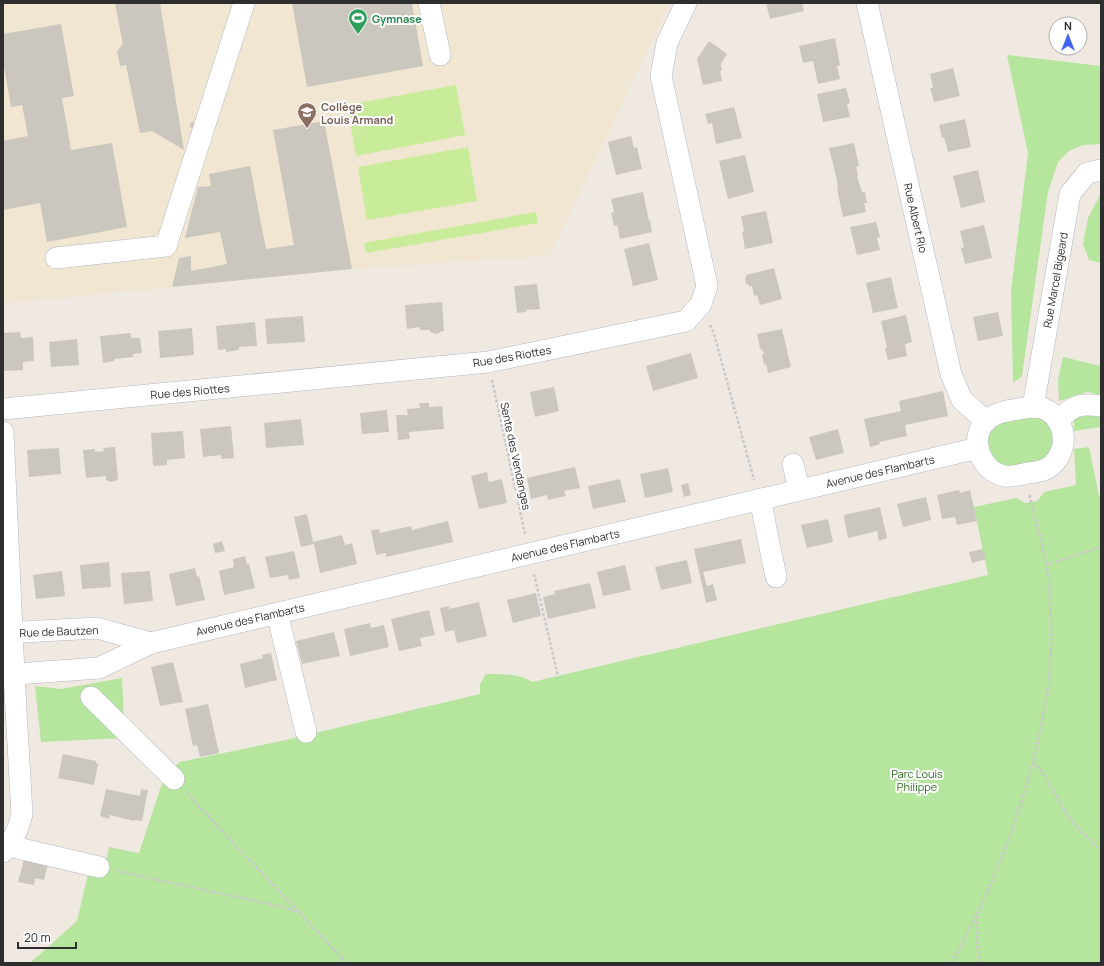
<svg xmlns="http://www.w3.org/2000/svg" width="1104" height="966" viewBox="0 0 1104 966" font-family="Manrope,sans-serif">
	<rect width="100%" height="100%" fill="#efe9e1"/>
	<polygon fill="#f0e6d1" points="3,3 670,3 550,255 352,269 172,287 3,303"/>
	<g fill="#b6e59e">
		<polygon points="1007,55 1101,66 1101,144 1083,145 1069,151 1058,162 1048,192 1022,376 1013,383 1011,291 1028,153"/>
		<polygon points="1100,195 1101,195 1101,263 1089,260 1083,244 1088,218"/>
		<polygon points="1063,357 1101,366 1101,395 1088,392 1059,401 1058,380"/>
		<polygon points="1101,412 1101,427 1074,431 1074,415"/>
		<polygon points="1029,415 1044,418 1053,430 1052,451 1041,462 1015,468 996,464 986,448 991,428 997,424"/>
		<path d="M 1089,447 L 1099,496 L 1101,496 L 1101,963 L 30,963 L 77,921 L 88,874 L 106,862 L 109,847 L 139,853 L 165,774 L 180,762 L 277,742 L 480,694 L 480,684 L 486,674 C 501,674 519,673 532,682 L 988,575 L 974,507 L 1016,498 L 1025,503 L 1037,501 L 1044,492 L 1076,485 L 1074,449 Z"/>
		<polygon points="122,678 125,738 41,742 35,686 61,689"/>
	</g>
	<g fill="#c9ec9a">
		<polygon points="456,85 465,135 356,156 347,105"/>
		<polygon points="468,147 477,201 367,220 358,167"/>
		<polygon points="536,212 538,223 366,253 364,243"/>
	</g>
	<g fill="#cbc7bf">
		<polygon points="119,3 160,3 184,150 152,131 140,133 126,65 120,66 117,51 123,44 115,4"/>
		<polygon points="292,3 412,3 423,66 307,87"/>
		<polygon points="766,3 802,3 804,11 770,19"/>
		<polygon points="61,24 74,96 62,98 71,150 112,143 127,227 47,242 40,203 3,210 3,141 28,136 22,105 11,107 3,61 3,34"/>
		<polygon points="835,38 840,65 837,66 840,79 818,84 813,61 803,63 799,46"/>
		<polygon points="709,41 727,54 721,64 722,71 720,71 722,81 703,85 697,59"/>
		<polygon points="953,68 960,96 934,102 930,88 933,88 930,74"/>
		<polygon points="846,88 850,103 847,104 850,117 823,122 817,94"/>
		<polygon points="734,107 742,138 716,144 712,123 708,124 705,114"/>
		<polygon points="965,119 971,147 948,152 944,137 942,138 939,125"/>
		<polygon points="198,121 199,126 190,128 190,123"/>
		<polygon points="324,121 352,269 172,287 179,258 191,256 191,271 227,264 220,232 185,238 198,187 211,186 209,174 250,166 266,249 294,245 273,130"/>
		<polygon points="631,136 634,148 637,147 642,169 616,175 608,142"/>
		<polygon points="854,143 859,166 856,167 858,175 857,176 862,192 865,192 867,203 864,203 866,212 843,217 837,189 838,189 837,180 829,148"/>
		<polygon points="745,155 754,192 728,199 719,161"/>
		<polygon points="978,170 985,202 961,208 953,176"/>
		<polygon points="643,192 649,221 650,220 652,232 620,239 617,225 614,226 611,213 614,212 611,199"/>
		<polygon points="766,211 773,243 745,249 742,232 744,231 741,216"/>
		<polygon points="876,222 880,237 877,238 880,250 857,255 850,227"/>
		<polygon points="984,225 992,258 965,264 961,248 964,247 960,231"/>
		<polygon points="649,243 658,280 633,286 624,249"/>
		<polygon points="774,268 782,299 760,305 757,295 754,296 752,286 749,287 749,285 746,284 745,279 746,277 746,275"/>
		<polygon points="891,277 898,308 873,313 866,283"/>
		<polygon points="537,284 540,309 526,310 526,312 517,313 514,286"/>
		<polygon points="442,302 444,331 442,331 439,333 435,334 430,332 430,330 420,330 419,327 407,329 405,305"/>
		<polygon points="998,312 1003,336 978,341 973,317"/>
		<polygon points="906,315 912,342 905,344 907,356 888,360 885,348 887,347 881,321"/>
		<polygon points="303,316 305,342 267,344 265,319"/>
		<polygon points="255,322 257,346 239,347 239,350 226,352 226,349 218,350 216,326"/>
		<polygon points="192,328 194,355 160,358 158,331"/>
		<polygon points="782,329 791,367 768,373 766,364 764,365 762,355 764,354 763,351 760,348 757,334"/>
		<polygon points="20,332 21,338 33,337 34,361 23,362 23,370 3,371 3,333"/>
		<polygon points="131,333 131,338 140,338 142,353 133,354 133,357 114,359 114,361 103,363 100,336"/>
		<polygon points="77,339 79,365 51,367 49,342"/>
		<polygon points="691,353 698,378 653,391 646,366"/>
		<polygon points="554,387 559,411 535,417 530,392"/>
		<polygon points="943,391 948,416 905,425 907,436 879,442 880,444 870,447 864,419 901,411 899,401"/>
		<polygon points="419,403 429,403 429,407 442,406 444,429 409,432 410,439 398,440 396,415 408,415 407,409 420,408"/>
		<polygon points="387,410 389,432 362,434 360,413"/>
		<polygon points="301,419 304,445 266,448 264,423"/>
		<polygon points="231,426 234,458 221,459 221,455 203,457 200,429"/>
		<polygon points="838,429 844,453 816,460 809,437"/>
		<polygon points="183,431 185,458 167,460 167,465 153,466 151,433"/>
		<polygon points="115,447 118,479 115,481 110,482 106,480 106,476 86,478 83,450 95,449 95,452 104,451 103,448"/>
		<polygon points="59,448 61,474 29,477 27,450"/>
		<polygon points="575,467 580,488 564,491 566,496 548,500 547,495 531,499 527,478"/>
		<polygon points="668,468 673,492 645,498 640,474"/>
		<polygon points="487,472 489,482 502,479 507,503 479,509 471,476"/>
		<polygon points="620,479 626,502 593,509 588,486"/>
		<polygon points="688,483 691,495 684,497 681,485"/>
		<polygon points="959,490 960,493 970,490 977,521 957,525 955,517 942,519 937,495"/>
		<polygon points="926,497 931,520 903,527 897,504"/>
		<polygon points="880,507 887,538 879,541 877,531 848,538 844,518 844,515"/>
		<polygon points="307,514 313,542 342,535 345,545 352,543 357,564 320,573 314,544 301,547 294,517"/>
		<polygon points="828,519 833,542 807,548 801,525"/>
		<polygon points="448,521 453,542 386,557 386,553 376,555 371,530 379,529 380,533 411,526 412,530"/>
		<polygon points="741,539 746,563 703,572 707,586 713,584 717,600 706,603 694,549"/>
		<polygon points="222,541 225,551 215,553 213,544"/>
		<polygon points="983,549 986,559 972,563 969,552"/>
		<polygon points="294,551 300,578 289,580 288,575 270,578 265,557"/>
		<polygon points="245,556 247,564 249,564 255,588 224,595 219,571 234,567 233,559"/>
		<polygon points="687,560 692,583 661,590 655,567"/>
		<polygon points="109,562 111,587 82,589 80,565"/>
		<polygon points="625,565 631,590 603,596 597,572"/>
		<polygon points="195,568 197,577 199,576 205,600 176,606 169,574"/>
		<polygon points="62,571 65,596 36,599 33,575"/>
		<polygon points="150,571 153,601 124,604 121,573"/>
		<polygon points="590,583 596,608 548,619 543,597 555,594 554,591"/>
		<polygon points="536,593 541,616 513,623 507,600"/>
		<polygon points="479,602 487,636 457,643 454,630 445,632 440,608 449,606 449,609"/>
		<polygon points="429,610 435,635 420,638 422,646 399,651 391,619"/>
		<polygon points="370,623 371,628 384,625 389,647 350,656 344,629"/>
		<polygon points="334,632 340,656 302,664 296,641"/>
		<polygon points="271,653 277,680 245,688 240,664 263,658 262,655"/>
		<polygon points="173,662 183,702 160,706 151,667"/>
		<polygon points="208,704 219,753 200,757 197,745 193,746 185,709"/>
		<polygon points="63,754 96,761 96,763 98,764 94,785 58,778"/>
		<polygon points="106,789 140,796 141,789 148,790 142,821 135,820 134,821 110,815 109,819 100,816"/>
		<polygon points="24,859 48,865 44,880 35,878 34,885 18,882"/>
	</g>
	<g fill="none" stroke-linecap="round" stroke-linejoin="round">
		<defs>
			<g id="minor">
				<polyline points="429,3 440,55"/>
				<polyline points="867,3 951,374 962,400 986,421"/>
				<polyline points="56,258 166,246 244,3"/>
				<path d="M 1030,407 C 1034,407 1038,407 1042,408 C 1058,414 1065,429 1063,445 C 1061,453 1057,461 1051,466 C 1045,471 1036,472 1028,473 C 1020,475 1011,477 1004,476 C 980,471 968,437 987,420 C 998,410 1016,410 1030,407 Z"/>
				<polyline points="1033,407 1070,194 1087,173 1101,170"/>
				<polyline points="3,409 488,362 686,321 701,304 707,286 661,76 667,43 686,3"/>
				<path d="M 1058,421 C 1073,405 1079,403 1101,406"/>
				<path d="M 3,432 L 14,674 L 22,814 C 19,827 13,842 3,852"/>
				<polyline points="793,464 799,490"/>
				<polyline points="760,499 776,577"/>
				<polyline points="277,613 306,732"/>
				<polyline points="3,633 97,628 151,643"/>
				<polyline points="3,675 99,668 151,643 978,448"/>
				<polyline points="91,697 174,779"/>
				<polyline points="9,846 99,867"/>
			</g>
		</defs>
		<use href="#minor" stroke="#b4b7c1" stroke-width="22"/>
		<g stroke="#c9c9c9" stroke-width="2.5" stroke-dasharray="3 2" stroke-linecap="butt">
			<polyline points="710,325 714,334 754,480"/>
			<polyline points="492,380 525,534"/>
			<polyline points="1046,565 1101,547"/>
			<polyline points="534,574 558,676"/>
			<polyline points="1033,763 1040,768 1063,808 1074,824 1101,851"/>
			<path d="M 187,793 C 239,851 294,905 346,963"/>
			<polyline points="117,871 287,908 301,913"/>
			<polyline points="977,916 977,944 980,963"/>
			<path d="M 952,963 C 966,936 980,909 992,881 C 1014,830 1032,775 1042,720 C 1045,703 1049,686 1050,669 C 1052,642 1051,613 1049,585 C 1046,554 1036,523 1029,493"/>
		</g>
		<use href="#minor" stroke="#fff" stroke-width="21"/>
	</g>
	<defs>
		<symbol id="stadium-pin" viewBox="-11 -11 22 30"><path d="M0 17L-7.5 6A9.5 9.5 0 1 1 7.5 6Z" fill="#2e9e5b" stroke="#fff"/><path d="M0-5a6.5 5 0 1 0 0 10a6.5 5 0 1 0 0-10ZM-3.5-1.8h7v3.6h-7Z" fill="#fff"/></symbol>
		<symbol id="school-pin" viewBox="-11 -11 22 30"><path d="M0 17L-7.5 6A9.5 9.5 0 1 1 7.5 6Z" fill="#8d6e63" stroke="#fff"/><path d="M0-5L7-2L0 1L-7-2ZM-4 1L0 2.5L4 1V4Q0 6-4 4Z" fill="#fff"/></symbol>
	</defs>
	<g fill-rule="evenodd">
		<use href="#stadium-pin" x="347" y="7" width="22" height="30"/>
		<use href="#school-pin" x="296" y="101" width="22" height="30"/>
	</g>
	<g text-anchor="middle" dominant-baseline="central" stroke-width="4" stroke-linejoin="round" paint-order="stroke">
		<g font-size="11" font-weight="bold" fill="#27864d" stroke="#fff" text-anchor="start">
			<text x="372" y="18">Gymnase</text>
		</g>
		<g font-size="11" font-weight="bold" fill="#785e54" stroke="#fff" text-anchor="start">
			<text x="321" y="106">Collège<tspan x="321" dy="13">Louis Armand</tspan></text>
		</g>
		<g font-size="11" fill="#2e2e2e" stroke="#fff">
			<text transform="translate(916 218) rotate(77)">Rue Albert Rio</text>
			<text transform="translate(1055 280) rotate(-80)">Rue Marcel Bigeard</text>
			<text transform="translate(512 356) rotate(-10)">Rue des Riottes</text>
			<text transform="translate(190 391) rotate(-5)">Rue des Riottes</text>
			<text transform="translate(516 456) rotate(78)">Sente des Vendanges</text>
			<text transform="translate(880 471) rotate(-13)">Avenue des Flambarts</text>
			<text transform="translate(565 545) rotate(-13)">Avenue des Flambarts</text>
			<text transform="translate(250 619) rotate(-13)">Avenue des Flambarts</text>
			<text transform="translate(59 631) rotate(-2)">Rue de Bautzen</text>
		</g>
		<g font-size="11" fill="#2c6e1b" stroke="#fff">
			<text x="917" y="773">Parc Louis<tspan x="917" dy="13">Philippe</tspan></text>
		</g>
	</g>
	<rect width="1104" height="966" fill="none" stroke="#2e2e2e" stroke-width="8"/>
	<g transform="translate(1068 36)"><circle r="19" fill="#ffffff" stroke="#ababab"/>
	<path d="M0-3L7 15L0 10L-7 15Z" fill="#4264fb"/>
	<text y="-6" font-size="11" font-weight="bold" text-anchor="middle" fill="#2e2e2e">N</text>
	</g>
	<path d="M18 942v6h58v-6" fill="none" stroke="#2e2e2e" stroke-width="2"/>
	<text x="24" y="942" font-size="12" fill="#2e2e2e" stroke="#ffffff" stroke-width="3" paint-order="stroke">20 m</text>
</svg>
